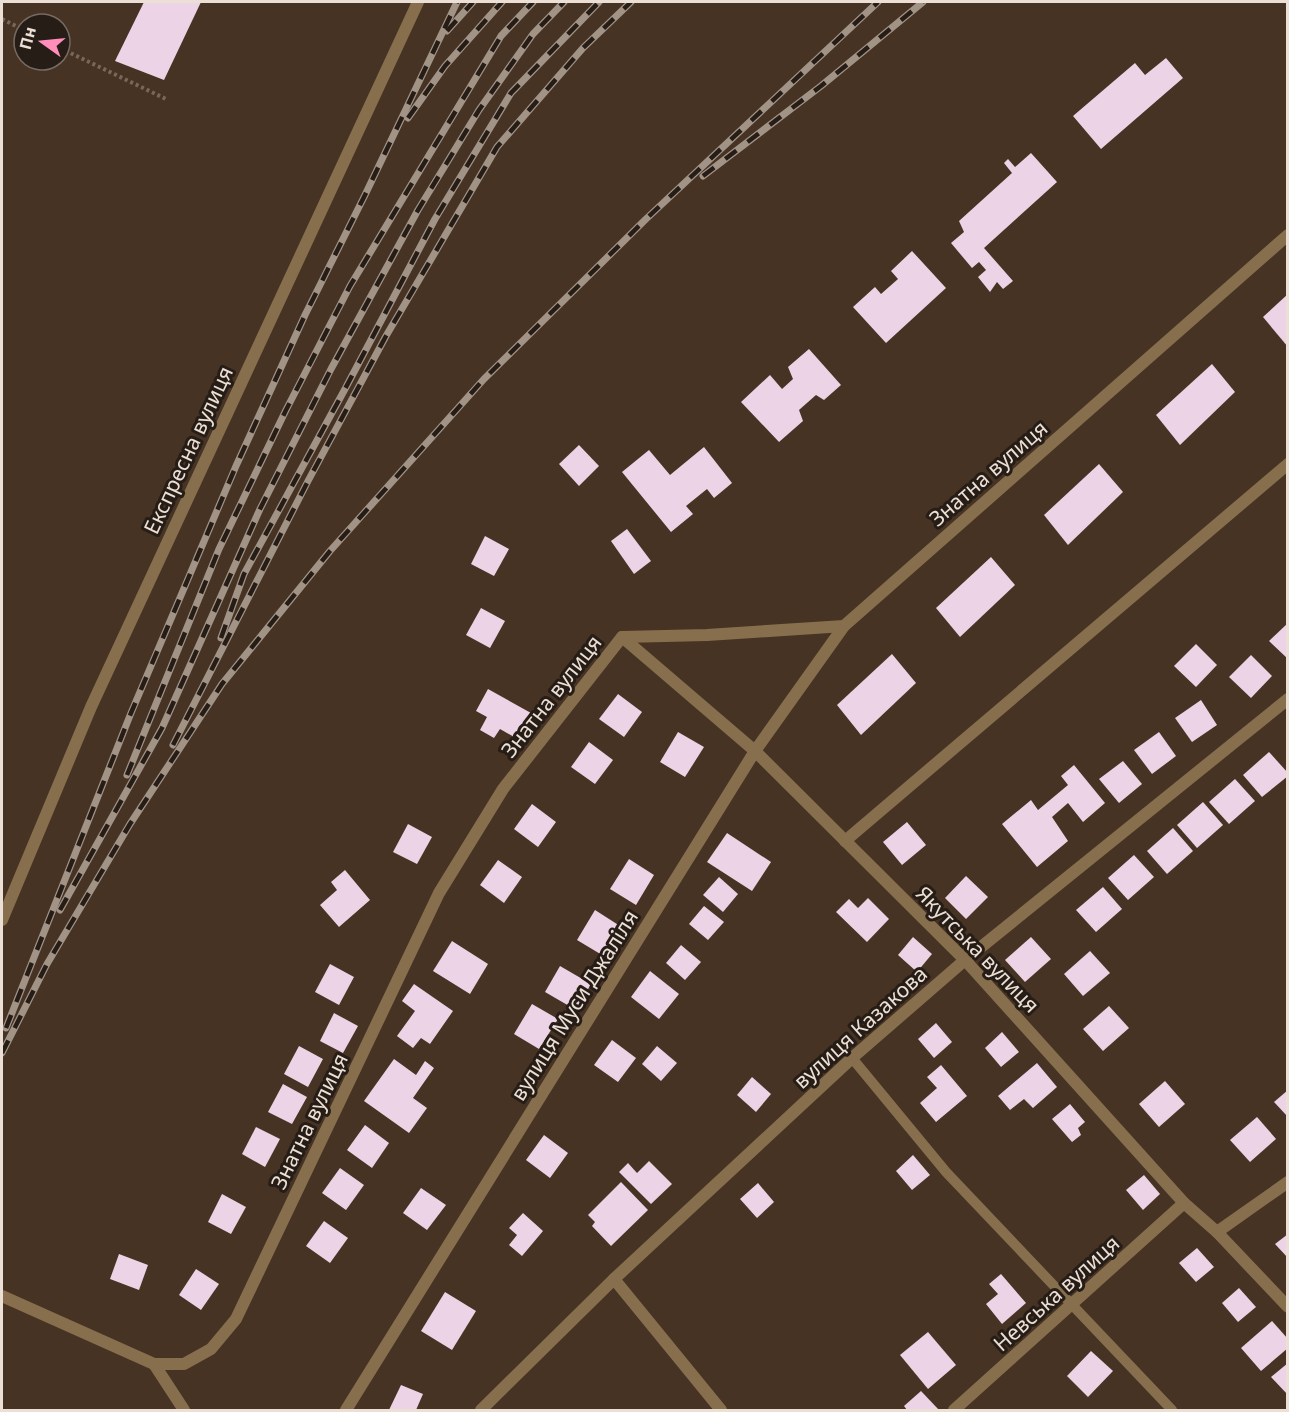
<svg xmlns="http://www.w3.org/2000/svg" width="1289" height="1412" viewBox="0 0 1289 1412" font-family="'Noto Sans',sans-serif">
	<rect width="100%" height="100%" fill="#463324"/>
	<g fill="#edd3e6">
		<polygon points="144,2 201,2 164,80 115,61"/>
		<polygon points="1166,58 1183,78 1101,149 1073,116 1135,63 1145,75"/>
		<polygon points="1031,153 1057,182 984,248 1013,281 1003,289 997,282 990,292 978,277 986,270 979,262 972,268 951,243 964,232 959,221 1012,173 1004,163 1008,159 1015,167"/>
		<polygon points="912,251 946,288 886,343 853,307 875,287 881,294 898,279 891,271"/>
		<polygon points="1288,294 1288,347 1263,317"/>
		<polygon points="809,349 841,385 824,400 816,395 799,410 803,421 779,442 741,402 770,375 782,389 793,379 788,367"/>
		<polygon points="1212,364 1235,392 1180,445 1156,415"/>
		<polygon points="579,445 599,466 579,486 559,464"/>
		<polygon points="704,447 732,483 714,498 707,489 686,506 693,514 671,532 622,472 649,450 670,475"/>
		<polygon points="1099,464 1123,492 1068,545 1044,515"/>
		<polygon points="627,529 651,561 634,574 611,541"/>
		<polygon points="485,536 509,549 494,576 471,564"/>
		<polygon points="991,557 1015,585 960,637 936,608"/>
		<polygon points="481,608 505,621 490,648 466,635"/>
		<polygon points="1288,623 1288,659 1269,641"/>
		<polygon points="1196,644 1217,665 1196,687 1174,666"/>
		<polygon points="892,654 916,683 861,735 837,705"/>
		<polygon points="1251,655 1272,676 1251,698 1229,677"/>
		<polygon points="488,689 531,713 516,738 500,729 494,738 480,730 487,717 476,711"/>
		<polygon points="618,694 642,712 624,737 599,719"/>
		<polygon points="1201,700 1217,725 1192,742 1175,718"/>
		<polygon points="678,732 704,747 685,777 660,762"/>
		<polygon points="1159,732 1176,756 1152,774 1134,750"/>
		<polygon points="589,742 613,760 595,784 571,767"/>
		<polygon points="1269,752 1288,773 1288,776 1262,797 1243,775"/>
		<polygon points="1123,761 1142,784 1119,803 1099,779"/>
		<polygon points="1074,765 1105,803 1083,822 1068,803 1052,817 1068,841 1037,867 1002,824 1031,800 1038,810 1068,785 1061,776"/>
		<polygon points="1235,779 1255,801 1229,824 1209,802"/>
		<polygon points="1203,802 1223,825 1197,848 1177,825"/>
		<polygon points="532,804 556,822 538,847 514,829"/>
		<polygon points="907,822 926,845 902,865 883,842"/>
		<polygon points="408,824 432,837 417,864 393,852"/>
		<polygon points="1173,828 1193,851 1167,874 1147,851"/>
		<polygon points="727,833 771,862 752,891 707,862"/>
		<polygon points="1134,855 1154,877 1128,900 1108,878"/>
		<polygon points="629,859 654,875 636,905 610,889"/>
		<polygon points="498,860 522,877 504,903 480,885"/>
		<polygon points="345,870 370,900 339,927 320,905 337,890 331,882"/>
		<polygon points="966,876 988,897 966,919 945,898"/>
		<polygon points="719,877 738,894 723,912 703,895"/>
		<polygon points="1103,887 1122,909 1096,932 1076,910"/>
		<polygon points="868,898 889,919 867,942 836,912 849,899 858,908"/>
		<polygon points="704,906 724,922 708,940 689,924"/>
		<polygon points="595,910 620,926 602,955 577,940"/>
		<polygon points="913,937 932,954 917,972 898,955"/>
		<polygon points="1031,937 1051,959 1025,982 1005,960"/>
		<polygon points="452,941 488,964 470,994 433,971"/>
		<polygon points="681,945 701,962 685,980 666,963"/>
		<polygon points="1090,951 1110,973 1083,996 1064,974"/>
		<polygon points="330,964 354,977 339,1005 315,992"/>
		<polygon points="560,966 591,984 576,1010 545,992"/>
		<polygon points="650,971 679,994 659,1019 631,997"/>
		<polygon points="414,984 453,1011 430,1044 421,1038 413,1048 397,1036 415,1011 402,1001"/>
		<polygon points="532,1004 558,1019 539,1049 514,1034"/>
		<polygon points="1109,1006 1129,1028 1103,1051 1083,1029"/>
		<polygon points="334,1013 358,1026 343,1053 320,1041"/>
		<polygon points="936,1023 952,1042 934,1058 918,1039"/>
		<polygon points="1002,1032 1019,1052 1001,1067 985,1048"/>
		<polygon points="612,1040 636,1058 618,1082 594,1065"/>
		<polygon points="299,1046 323,1059 308,1087 284,1074"/>
		<polygon points="657,1046 677,1063 661,1081 642,1064"/>
		<polygon points="394,1059 416,1075 425,1061 434,1068 413,1098 427,1108 409,1133 364,1101"/>
		<polygon points="1037,1063 1057,1087 1033,1108 1024,1099 1010,1110 998,1096"/>
		<polygon points="941,1065 967,1096 936,1122 920,1103 937,1088 927,1077"/>
		<polygon points="752,1077 771,1094 756,1112 737,1095"/>
		<polygon points="1165,1081 1185,1104 1159,1127 1139,1104"/>
		<polygon points="283,1084 307,1097 292,1124 268,1112"/>
		<polygon points="1288,1090 1288,1117 1274,1102"/>
		<polygon points="1070,1104 1085,1122 1078,1128 1081,1135 1072,1142 1052,1119"/>
		<polygon points="1257,1117 1276,1139 1250,1162 1230,1140"/>
		<polygon points="365,1125 389,1143 372,1168 347,1150"/>
		<polygon points="256,1127 280,1139 265,1167 242,1154"/>
		<polygon points="544,1135 568,1153 550,1178 526,1160"/>
		<polygon points="913,1155 930,1175 912,1190 896,1171"/>
		<polygon points="649,1161 672,1184 651,1204 619,1172 628,1163 637,1173"/>
		<polygon points="340,1168 364,1185 346,1210 322,1193"/>
		<polygon points="1144,1175 1160,1194 1143,1210 1126,1190"/>
		<polygon points="621,1182 648,1210 611,1246 592,1226 595,1222 588,1215"/>
		<polygon points="758,1183 774,1202 757,1218 740,1199"/>
		<polygon points="421,1188 446,1205 427,1230 403,1213"/>
		<polygon points="222,1194 246,1207 231,1234 208,1222"/>
		<polygon points="523,1213 543,1231 522,1256 509,1245 517,1235 509,1228"/>
		<polygon points="324,1221 348,1238 330,1263 306,1246"/>
		<polygon points="1288,1234 1288,1258 1275,1244"/>
		<polygon points="1197,1248 1214,1267 1196,1282 1179,1263"/>
		<polygon points="119,1254 148,1265 139,1290 110,1279"/>
		<polygon points="196,1269 219,1284 201,1310 179,1295"/>
		<polygon points="1001,1274 1026,1303 1002,1324 986,1304 998,1294 989,1284"/>
		<polygon points="1239,1288 1256,1307 1238,1322 1222,1303"/>
		<polygon points="445,1292 476,1311 452,1350 421,1331"/>
		<polygon points="1272,1321 1288,1339 1288,1348 1261,1371 1241,1348"/>
		<polygon points="928,1332 956,1365 928,1389 900,1355"/>
		<polygon points="1091,1351 1113,1371 1088,1397 1067,1376"/>
		<polygon points="1288,1363 1288,1395 1271,1377"/>
		<polygon points="401,1385 423,1394 416,1410 389,1410"/>
		<polygon points="921,1391 939,1410 907,1410 904,1406"/>
	</g>
	<g fill="none" stroke-linecap="round" stroke-linejoin="round">
		<g stroke="#79675a" stroke-width="4" stroke-dasharray="3 3" stroke-linecap="butt">
			<polyline points="2,19 24,30"/>
			<polyline points="60,48 166,99"/>
		</g>
		<polyline stroke="#876f4e" stroke-width="10" points="852,1058 946,1172 1172,1410"/>
		<g stroke="#876f4e" stroke-width="12">
			<polyline points="622,637 755,751 965,960 1184,1203 1217,1232 1288,1307"/>
			<polyline points="845,841 1288,464"/>
			<polyline points="2,920 91,707 418,2"/>
			<polyline points="1217,1232 1288,1182"/>
			<polyline points="614,1279 721,1410"/>
			<polyline points="2,1296 154,1364 184,1364 211,1349 236,1319 439,893 503,789 622,637 707,635 844,626 1288,235"/>
			<polyline points="154,1364 184,1410"/>
			<polyline points="346,1410 755,751 844,626"/>
			<polyline points="481,1410 614,1279 852,1058 965,960 1288,699"/>
			<polyline points="954,1410 1184,1203"/>
		</g>
		<defs>
			<g id="rail">
				<polyline points="447,31 473,2"/>
				<polyline points="408,118 445,66 502,2"/>
				<polyline points="703,176 821,86 923,2"/>
				<polyline points="221,638 244,574 345,389 435,219 511,93 599,2"/>
				<polyline points="173,745 308,481 386,336 497,147 583,48 631,2"/>
				<polyline points="127,775 219,549 286,410 350,286 501,36 533,2"/>
				<polyline points="60,910 162,728 260,509 331,369 418,210 479,110 533,34 564,2"/>
				<polyline points="6,1028 131,713 236,466 305,315 365,195 457,2"/>
				<polyline points="2,1053 47,964 130,824 222,684 330,551 484,379 646,219 878,2"/>
			</g>
		</defs>
		<use href="#rail" stroke="#a29387" stroke-width="7"/>
		<use href="#rail" stroke="#261d16" stroke-width="4.5" stroke-dasharray="14" stroke-linecap="butt"/>
	</g>
	<g text-anchor="middle" dominant-baseline="central" stroke-width="6" stroke-linejoin="round" paint-order="stroke">
		<g font-size="21" fill="#ecdfd6" stroke="#261d16">
			<text transform="translate(188 450) rotate(-65)">Експресна вулиця</text>
			<text transform="translate(988 473) rotate(-41)">Знатна вулиця</text>
			<text transform="translate(551 696) rotate(-52)">Знатна вулиця</text>
			<text transform="translate(978 949) rotate(46)">Якутська вулиця</text>
			<text transform="translate(574 1005) rotate(-58)">вулиця Муси Джаліля</text>
			<text transform="translate(860 1027) rotate(-42)">вулиця Казакова</text>
			<text transform="translate(309 1121) rotate(-64)">Знатна вулиця</text>
			<text transform="translate(1056 1293) rotate(-42)">Невська вулиця</text>
		</g>
	</g>
	<rect width="1289" height="1412" fill="none" stroke="#ecdfd6" stroke-width="6"/>
	<g transform="translate(42 42) rotate(285)"><circle r="28" fill="#261d16" stroke="#756b63" stroke-width="1.5"/>
	<path d="M0-4.5L10 22L0 15L-10 22Z" fill="#ff8ebb"/>
	<text y="-9" font-size="16" font-weight="bold" text-anchor="middle" fill="#ecdfd6">Пн</text>
	</g>
</svg>
